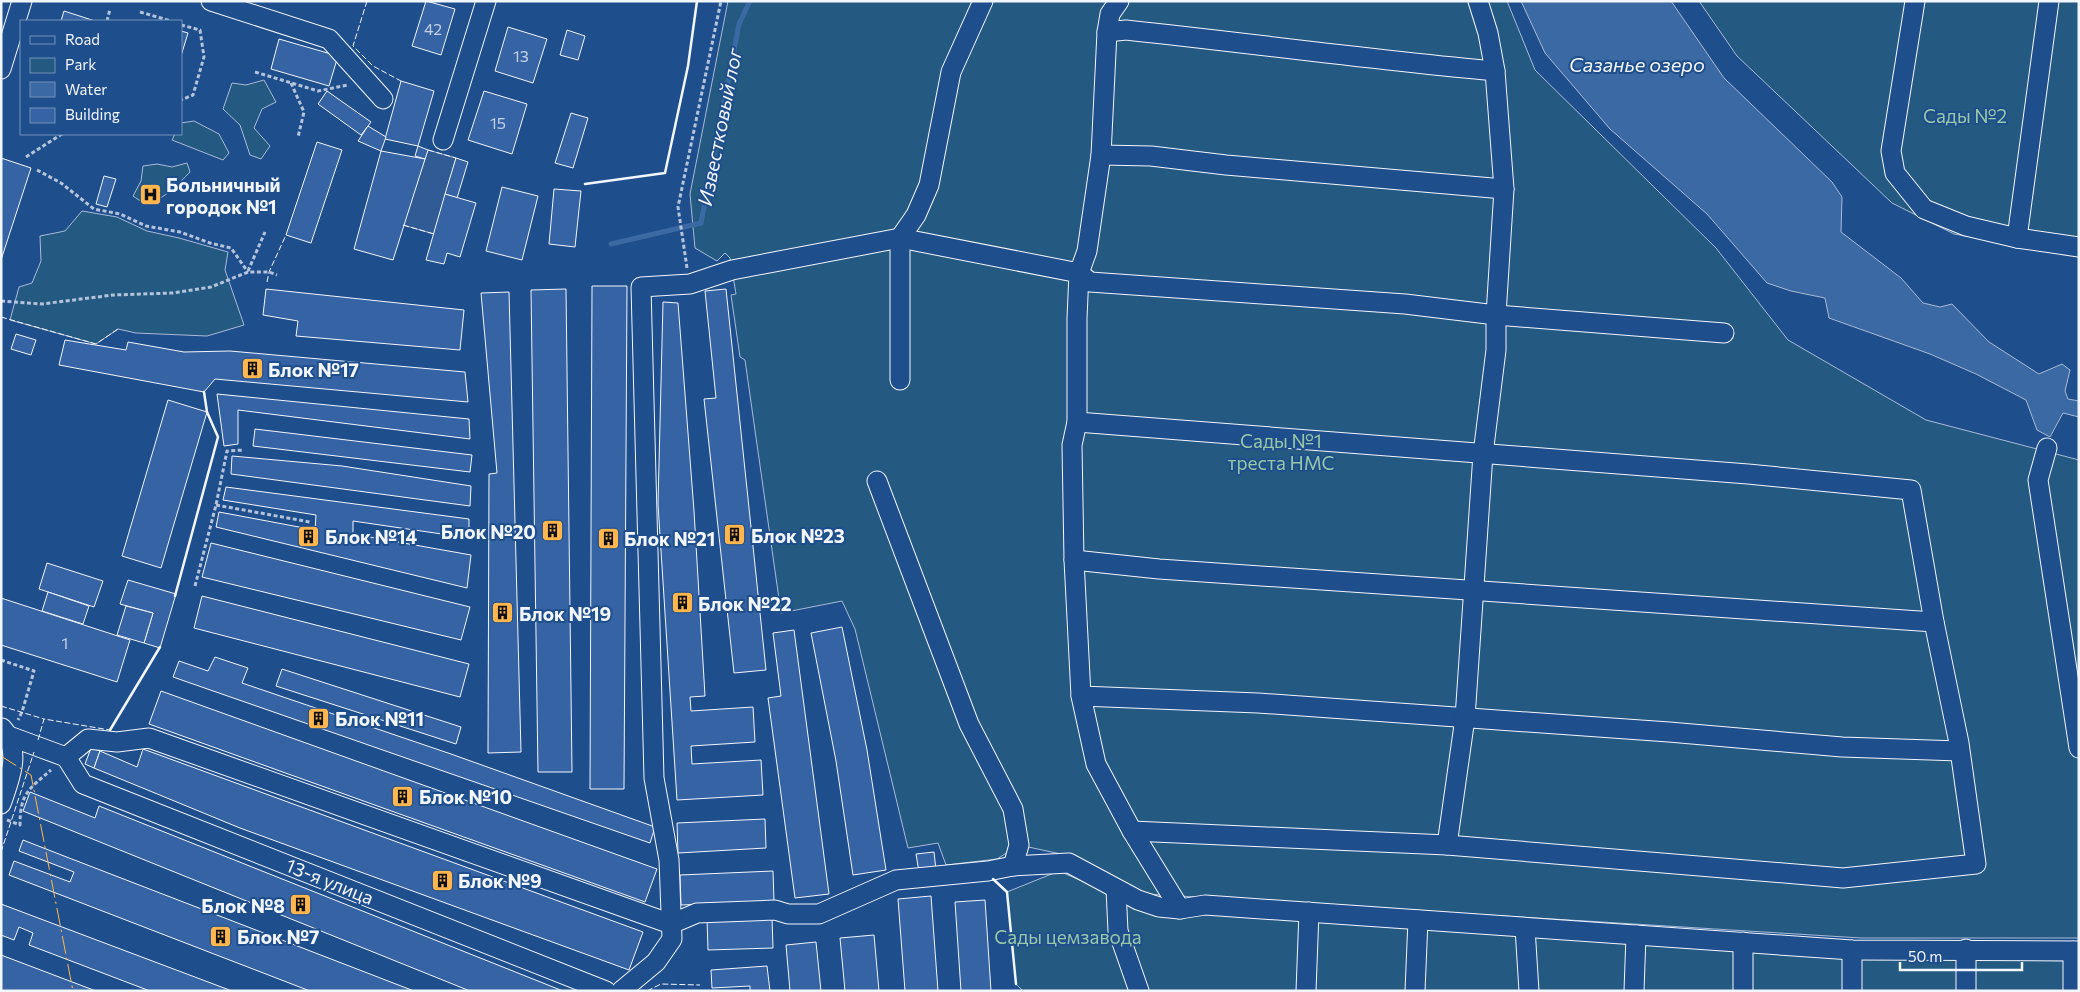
<svg xmlns="http://www.w3.org/2000/svg" width="2080" height="992" viewBox="0 0 2080 992" font-family="Commissioner,sans-serif">
	<rect width="100%" height="100%" fill="#1f4e8c"/>
	<g fill="#245a82" stroke="#a8bbd7">
		<polygon points="728,1 1507,1 1535,70 1716,248 1788,340 1926,420 2079,460 2079,938 1861,938 1147,894 1075,857 1019,845 997,859 946,865 938,843 908,848 855,629 842,601 781,613 745,360 740,357 731,295 736,294 730,258 725,253 717,261 695,248 690,194"/>
		<polygon points="1699,1 2079,1 2079,256 1954,234 1892,203 1737,56"/>
		<polygon points="264,80 276,102 262,109 254,128 270,146 261,159 250,155 240,125 223,109 232,83 246,85"/>
		<polygon points="194,121 219,134 229,153 223,160 172,140 175,134 181,134 181,123"/>
		<path d="M 187,163 L 190,172 C 180,182 159,206 143,202 C 140,201 136,198 133,196 L 141,181 L 143,166 L 157,164 L 172,167 Z"/>
		<polygon points="82,211 117,217 147,231 179,238 228,252 225,270 244,325 207,336 136,333 118,329 96,344 10,320 19,287 32,283 41,261 40,236 65,231"/>
		<polygon points="1059,871 1139,906 1866,958 2079,961 2079,991 1023,991 1016,984 1007,892"/>
	</g>
	<polygon fill="#305b95" stroke="#a8bbd7" points="428,150 456,158 434,234 403,225"/>
	<polygon fill="#3b69a3" stroke="#a8bbd7" points="1521,1 1671,1 1724,78 1832,182 1842,197 1841,232 1901,278 1923,303 1940,307 1952,304 1989,342 2039,374 2062,364 2070,370 2065,391 2068,399 2079,401 2079,417 2063,413 2050,437 2037,430 2026,400 1976,374 1930,354 1829,318 1825,298 1791,291 1767,283 1707,214 1610,129 1545,53"/>
	<g fill="none" stroke-linecap="round" stroke-linejoin="round">
		<polyline stroke="#3b69a3" stroke-width="5" points="611,244 701,223 739,24 750,1"/>
	</g>
	<g fill="#3563a3" stroke="#f2f6ff">
		<polygon points="426,1 455,9 441,55 412,46"/>
		<polygon points="64,11 95,21 61,21"/>
		<polygon points="508,27 547,39 533,83 495,71"/>
		<polygon points="567,30 585,36 578,60 560,55"/>
		<polygon points="181,31 188,33 181,56"/>
		<polygon points="279,39 338,56 329,86 271,69"/>
		<polygon points="401,81 434,91 418,146 385,139"/>
		<polygon points="327,91 371,122 361,135 318,104"/>
		<polygon points="484,91 527,104 512,154 468,140"/>
		<polygon points="571,113 588,118 573,168 555,163"/>
		<polygon points="368,126 386,137 381,151 358,141"/>
		<polygon points="317,142 342,150 311,243 286,235"/>
		<polygon points="418,146 428,150 425,159 415,156"/>
		<polygon points="381,151 425,159 393,260 354,249"/>
		<polygon points="1,158 31,168 1,260"/>
		<polygon points="456,158 468,162 457,198 445,194"/>
		<polygon points="104,176 116,179 107,207 96,204"/>
		<polygon points="502,187 538,196 522,260 486,251"/>
		<polygon points="554,189 581,191 575,247 549,244"/>
		<polygon points="445,194 476,203 460,257 447,253 444,264 426,260"/>
		<polygon points="592,286 627,286 624,789 590,789"/>
		<polygon points="266,289 464,310 460,350 296,336 298,321 263,315"/>
		<polygon points="566,289 572,772 538,772 531,290"/>
		<polygon points="726,289 766,670 734,673 704,399 716,398 705,291"/>
		<polygon points="509,292 521,752 488,753 489,474 497,473 481,293"/>
		<polygon points="663,302 678,303 694,511 705,696 690,697 691,711 753,707 755,742 691,746 692,764 761,760 763,795 677,800 658,504"/>
		<polygon points="16,334 36,340 31,355 11,349"/>
		<polygon points="65,340 126,350 128,342 184,352 230,351 465,372 468,402 215,379 204,392 59,365"/>
		<polygon points="217,394 469,419 470,439 238,410 238,444 224,446"/>
		<polygon points="168,400 207,412 161,568 122,556"/>
		<polygon points="255,429 472,455 470,472 253,446"/>
		<polygon points="232,456 342,466 471,486 470,506 231,474"/>
		<polygon points="226,487 469,519 469,538 353,521 353,534 471,555 467,588 216,527 219,512 315,530 316,515 223,500"/>
		<polygon points="211,543 470,607 461,640 202,577"/>
		<polygon points="47,563 103,581 94,607 39,589"/>
		<polygon points="128,580 176,594 160,648 144,643 153,613 120,604"/>
		<polygon points="48,592 89,606 83,624 42,611"/>
		<polygon points="202,596 469,664 460,697 194,628"/>
		<polygon points="1,598 130,640 117,682 1,645"/>
		<polygon points="126,606 153,613 144,643 117,635"/>
		<polygon points="842,627 867,750 886,870 853,875 836,761 811,633"/>
		<polygon points="794,630 829,894 795,898 768,698 781,696 773,633"/>
		<polygon points="215,657 248,668 242,683 451,754 655,827 650,843 173,677 179,661 208,671"/>
		<polygon points="282,669 461,727 456,744 276,686"/>
		<polygon points="161,691 657,869 645,902 149,724"/>
		<polygon points="91,748 100,751 94,768 85,764"/>
		<polygon points="143,749 643,932 629,970 240,828 94,768 100,751 137,767"/>
		<polygon points="30,792 95,818 99,806 563,991 470,991 23,811"/>
		<polygon points="765,819 766,848 678,853 677,823"/>
		<polygon points="23,840 64,856 414,991 310,991 9,875 14,861 70,882 74,872 19,851"/>
		<polygon points="934,852 936,870 919,872 916,854"/>
		<polygon points="773,871 774,901 681,905 680,875"/>
		<polygon points="931,896 938,991 905,991 898,899"/>
		<polygon points="985,900 991,991 961,991 955,902"/>
		<polygon points="1,904 232,991 150,991 29,945 33,933 19,927 14,940 1,935"/>
		<polygon points="772,917 773,948 708,950 707,919"/>
		<polygon points="874,935 879,991 845,991 840,938"/>
		<polygon points="816,942 821,991 790,991 786,945"/>
		<polygon points="1,955 96,991 1,991"/>
		<polygon points="767,966 770,991 750,991 750,986 712,988 711,970"/>
	</g>
	<g fill="none" stroke-linecap="round" stroke-linejoin="round">
		<defs>
			<g id="minor">
				<polyline points="211,1 329,39 383,99"/>
				<polyline points="1119,1 1110,14 1107,32 1101,155 1087,251 1079,273 1077,318 1077,422 1072,445 1074,560 1081,696 1096,764 1132,831 1180,909"/>
				<polyline points="1915,1 1891,151 1895,173 1924,209 1966,226 2017,238 2079,247"/>
				<path d="M 1107,32 L 1126,30 C 1249,43 1372,60 1495,71"/>
				<polyline points="1,69 22,1"/>
				<polyline points="443,140 486,1"/>
				<polyline points="1101,155 1151,156 1226,165 1504,189"/>
				<polyline points="2017,238 2049,1"/>
				<polyline points="900,380 900,238 916,215 929,185 951,72 983,1"/>
				<polyline points="1077,422 1748,474 1911,490 1934,622 1959,743 1976,864 1843,878 1447,845 1132,831"/>
				<polyline points="2047,448 2038,480 2079,748"/>
				<polyline points="877,481 969,724 1013,809 1019,845 1013,866"/>
				<polyline points="1074,560 1159,569 1934,622"/>
				<polyline points="1081,696 1258,703 1669,732 1842,747 1959,751"/>
				<polyline points="9,736 66,757 88,739 117,742 149,738 671,924 697,913 775,910 788,914 819,914 896,880 988,871 1013,866 1069,863 1138,900 1159,907 1180,909 1205,905 1852,950 2079,951"/>
				<polyline points="66,757 83,784 606,991"/>
				<path d="M 1,804 C 10,778 22,751 2,728"/>
				<polyline points="1447,845 1465,718 1483,454 1496,350 1496,315 1504,189 1495,71 1488,33 1478,1"/>
				<polyline points="1116,889 1118,931 1139,991"/>
				<polyline points="1525,928 1529,991"/>
				<polyline points="1966,949 1966,991"/>
				<polyline points="621,991 656,962 672,939 669,860 654,778 641,287 690,284 732,270 900,238 1079,273 1090,282 1405,304 1496,315 1724,333"/>
				<polyline points="1306,991 1309,912"/>
				<polyline points="1415,991 1418,920"/>
				<polyline points="1634,991 1636,935"/>
				<polyline points="1743,991 1743,942"/>
				<polyline points="1852,991 1852,950"/>
				<polyline points="2073,991 2073,951"/>
			</g>
		</defs>
		<use href="#minor" stroke="#f2f6ff" stroke-width="21"/>
		<g stroke="#b3c4dc" stroke-width="3" stroke-dasharray="4 2.5" stroke-linecap="butt">
			<polyline points="140,12 171,21"/>
			<polyline points="107,21 110,9"/>
			<polyline points="181,25 200,30 204,57 193,95 181,100"/>
			<polyline points="255,72 318,91 348,85"/>
			<polyline points="291,83 304,112 298,137"/>
			<polyline points="26,157 62,134"/>
			<polyline points="37,170 61,183 94,209 120,214 146,226 180,232 210,243 231,248 248,272"/>
			<polyline points="687,268 678,207 721,1"/>
			<polyline points="248,271 265,232"/>
			<polyline points="1,301 42,304 113,295 173,293 211,287 248,272 269,272 277,275"/>
			<polyline points="216,505 310,522"/>
			<polyline points="195,586 216,505 227,451 244,450"/>
			<polyline points="1,660 34,671 22,712 18,720"/>
			<path d="M 7,820 L 20,825 C 20,793 29,789 51,770"/>
		</g>
		<use href="#minor" stroke="#1f4e8c" stroke-width="19"/>
		<g stroke="#f2f6ff" stroke-width="1" stroke-dasharray="6 2.5" stroke-linecap="butt">
			<polyline points="367,1 353,46 373,66 401,81"/>
			<polyline points="428,150 456,158"/>
			<polyline points="403,225 434,234"/>
			<polyline points="267,282 269,272 286,235"/>
			<polyline points="1,317 96,344 118,329"/>
			<polyline points="1,706 44,719"/>
			<polyline points="38,740 44,719 110,730"/>
			<polyline points="1,852 34,752"/>
			<polyline points="647,991 661,984 700,985"/>
		</g>
		<g stroke="#f2f6ff" stroke-width="2.5">
			<polyline points="585,184 665,173 688,66 697,1"/>
			<polyline points="175,596 218,437 207,412 204,392"/>
			<polyline points="110,730 160,647"/>
			<polyline points="993,879 1007,892 1016,984"/>
		</g>
		<polyline stroke="#ffb74d" stroke-width="1" stroke-dasharray="18 4 2.5 4" stroke-linecap="butt" points="1,756 31,775 73,991"/>
	</g>
	<defs>
		<symbol id="hospital-square" viewBox="-11 -11 22 22"><rect x="-9" y="-9" width="18" height="18" rx="4" fill="#ffb74d" stroke="#1f4e8c"/><path d="M-5-5h3v3.5h4V-5h3V5h-3V1.5h-4V5h-3Z" fill="#111"/></symbol>
		<symbol id="building-square" viewBox="-11 -11 22 22"><rect x="-9" y="-9" width="18" height="18" rx="4" fill="#ffb74d" stroke="#1f4e8c"/><path d="M-4-6H4V6H1V3H-1V6H-4ZM-2.5-4.3h1.7v1.8h-1.7ZM.8-4.3h1.7v1.8H.8ZM-2.5-1h1.7V.8h-1.7ZM.8-1h1.7V.8H.8Z" fill="#111"/></symbol>
	</defs>
	<g fill-rule="evenodd">
		<use href="#hospital-square" x="138" y="182" width="25" height="25"/>
		<use href="#building-square" x="240" y="356" width="25" height="25"/>
		<use href="#building-square" x="540" y="518" width="25" height="25"/>
		<use href="#building-square" x="722" y="522" width="25" height="25"/>
		<use href="#building-square" x="296" y="524" width="25" height="25"/>
		<use href="#building-square" x="596" y="526" width="25" height="25"/>
		<use href="#building-square" x="670" y="590" width="25" height="25"/>
		<use href="#building-square" x="490" y="600" width="25" height="25"/>
		<use href="#building-square" x="306" y="706" width="25" height="25"/>
		<use href="#building-square" x="390" y="784" width="25" height="25"/>
		<use href="#building-square" x="430" y="868" width="25" height="25"/>
		<use href="#building-square" x="288" y="892" width="25" height="25"/>
		<use href="#building-square" x="208" y="924" width="25" height="25"/>
	</g>
	<g text-anchor="middle" dominant-baseline="central" stroke-width="4" stroke-linejoin="round" paint-order="stroke">
		<g font-size="16" fill="#c3d1e8">
			<text x="433" y="28">42</text>
			<text x="521" y="55">13</text>
			<text x="498" y="122">15</text>
			<text x="65" y="642">1</text>
		</g>
		<g font-size="19" fill="#97c8a6" stroke="#1f4e8c">
			<text x="1965" y="115">Сады №2</text>
			<text x="1281" y="440">Сады №1<tspan x="1281" dy="22">треста НМС</tspan></text>
			<text x="1068" y="936">Сады цемзавода</text>
		</g>
		<g font-size="19" font-weight="bold" fill="#f2f6ff" stroke="#1f4e8c" text-anchor="start">
			<text x="166" y="184">Больничный<tspan x="166" dy="22">городок №1</tspan></text>
			<text x="268" y="369">Блок №17</text>
			<text x="536" y="531" text-anchor="end">Блок №20</text>
			<text x="751" y="535">Блок №23</text>
			<text x="325" y="536">Блок №14</text>
			<text x="624" y="538">Блок №21</text>
			<text x="698" y="603">Блок №22</text>
			<text x="519" y="613">Блок №19</text>
			<text x="335" y="718">Блок №11</text>
			<text x="419" y="796">Блок №10</text>
			<text x="458" y="880">Блок №9</text>
			<text x="285" y="905" text-anchor="end">Блок №8</text>
			<text x="237" y="936">Блок №7</text>
		</g>
		<g font-size="19" fill="#f2f6ff" stroke="#1f4e8c">
			<text transform="translate(330 881) rotate(22)">13-я улица</text>
		</g>
		<g font-size="20" font-style="italic" fill="#f2f6ff" stroke="#1f4e8c">
			<text x="1637" y="64">Сазанье озеро</text>
			<text transform="translate(719 127) rotate(-79)">Известковый лог</text>
		</g>
	</g>
	<rect width="2080" height="992" fill="none" stroke="#f2f6ff" stroke-width="5"/>
	<rect x="20" y="20" width="162" height="115" fill="#1f4e8c" stroke="#7391ba"/>
	<rect x="30" y="36" width="25" height="8" fill="#1f4e8c" stroke="#7391ba"/>
	<text x="65" y="45" font-size="15" fill="#f2f6ff">Road</text>
	<rect x="30" y="58" width="25" height="15" fill="#245a82" stroke="#7391ba"/>
	<text x="65" y="70" font-size="15" fill="#f2f6ff">Park</text>
	<rect x="30" y="82" width="25" height="15" fill="#3b69a3" stroke="#7391ba"/>
	<text x="65" y="95" font-size="15" fill="#f2f6ff">Water</text>
	<rect x="30" y="108" width="25" height="15" fill="#3563a3" stroke="#7391ba"/>
	<text x="65" y="120" font-size="15" fill="#f2f6ff">Building</text>
	<path d="M1900 962v8h122v-8" fill="none" stroke="#f2f6ff" stroke-width="2.5"/>
	<text x="1908" y="962" font-size="15" fill="#f2f6ff" stroke="#1f4e8c" stroke-width="4" paint-order="stroke">50 m</text>
</svg>
